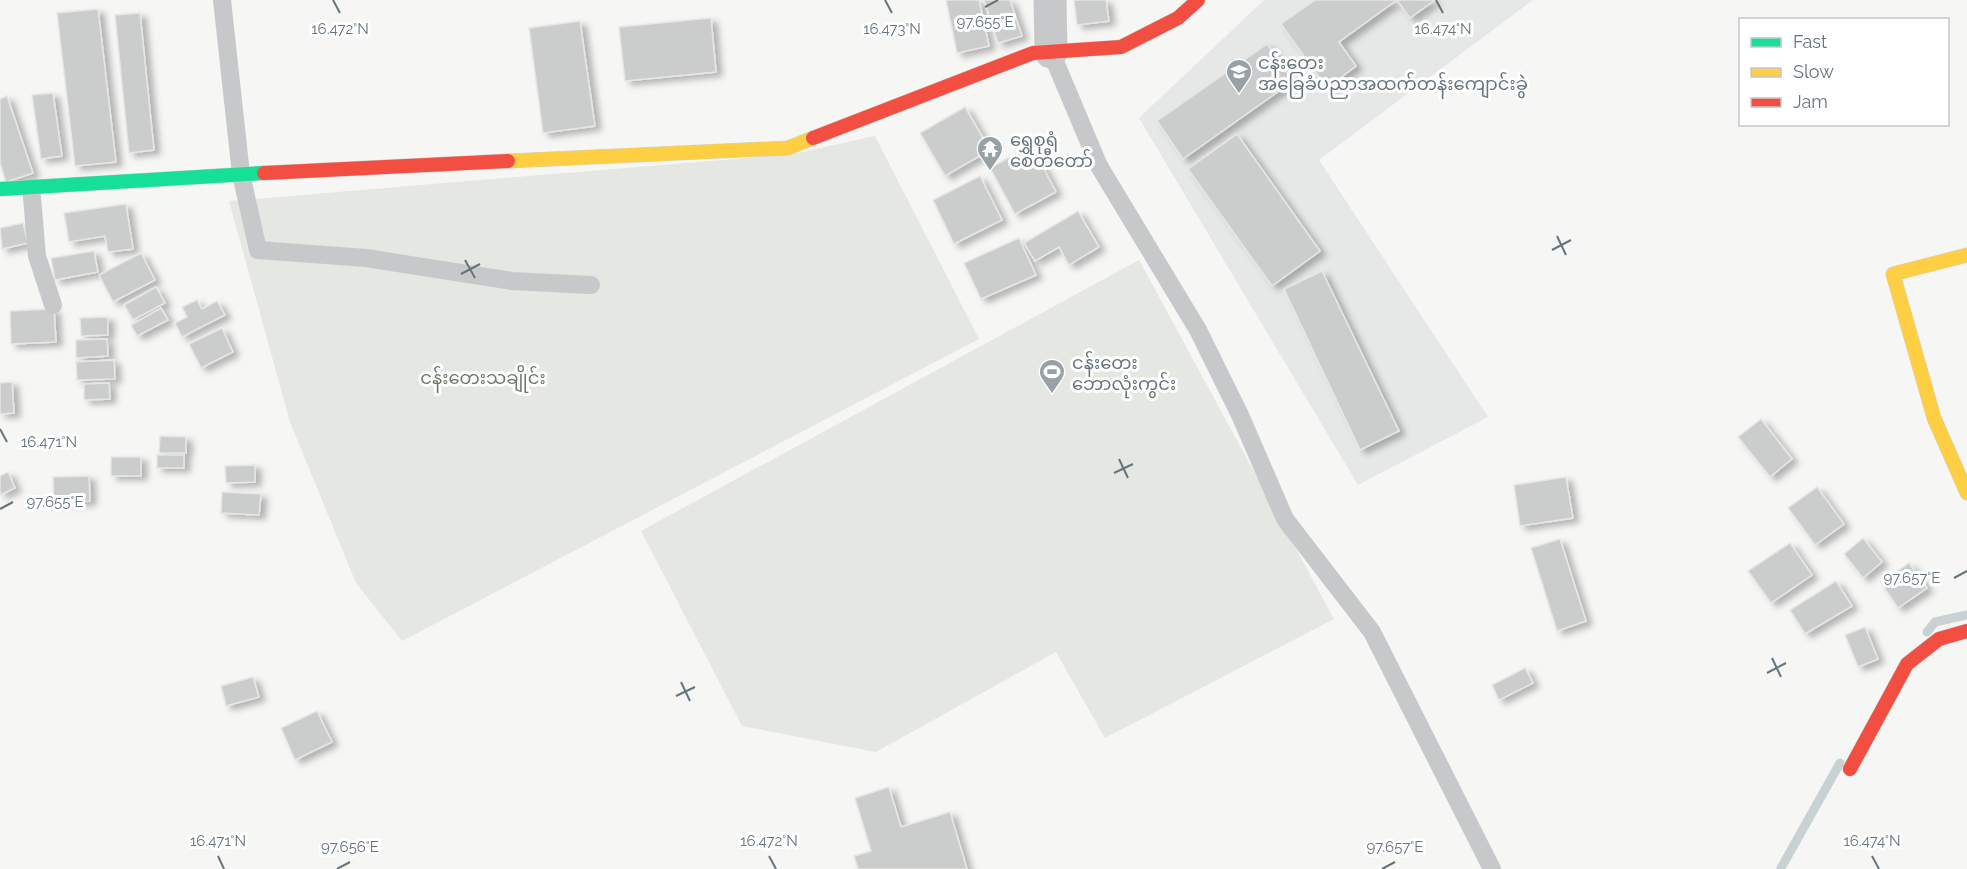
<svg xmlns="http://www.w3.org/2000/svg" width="1967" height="869" viewBox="0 0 1967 869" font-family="Raleway,'Noto Sans Myanmar',sans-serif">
	<defs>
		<filter id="shadow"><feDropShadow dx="6" dy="4" stdDeviation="3" flood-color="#0004"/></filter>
	</defs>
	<rect width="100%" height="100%" fill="#f6f6f5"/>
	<polygon fill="#e6e7e7" points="1264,0 1533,0 1319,160 1488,417 1358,485 1139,118"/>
	<g fill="#e5e7e3">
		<polygon points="875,136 979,339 402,641 356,583 290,422 229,201 793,154"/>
		<polygon points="1139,260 1334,619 1105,738 1056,652 876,752 742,726 641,531"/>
	</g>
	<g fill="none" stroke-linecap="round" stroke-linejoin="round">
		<g stroke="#c8d2d3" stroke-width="9">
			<polyline points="1927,632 1935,622 1967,615"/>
			<polyline points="1781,868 1840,763"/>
		</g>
	</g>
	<g fill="#cbcdcd" stroke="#e6e6e4" stroke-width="1.5" filter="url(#shadow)">
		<polygon points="946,0 979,0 989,46 957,53"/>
		<polygon points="984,0 1010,0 1022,36 998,43"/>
		<polygon points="1074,0 1106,0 1109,21 1077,25"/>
		<polygon points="1315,0 1435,0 1410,18 1397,0 1339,42 1356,66 1327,88 1281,24"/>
		<polygon points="98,9 116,162 75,166 57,13"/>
		<polygon points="140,13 154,150 129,153 115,15"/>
		<polygon points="711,18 716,72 625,81 619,27"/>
		<polygon points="580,21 595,126 543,133 529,28"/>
		<polygon points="1267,44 1293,81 1183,159 1157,121"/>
		<polygon points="53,93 62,156 41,159 32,95"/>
		<polygon points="7,96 33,173 6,182 0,163 0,99"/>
		<polygon points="965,107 990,150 945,176 920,133"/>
		<polygon points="1237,134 1320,251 1272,286 1188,169"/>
		<polygon points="1031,145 1056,192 1015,214 990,168"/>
		<polygon points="980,176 1002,220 954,244 933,200"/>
		<polygon points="126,204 133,249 108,252 105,236 69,242 64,213"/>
		<polygon points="1078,211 1099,247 1069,265 1059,247 1035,261 1024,243"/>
		<polygon points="23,223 28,243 2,249 0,228"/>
		<polygon points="1019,238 1036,275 981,299 964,263"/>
		<polygon points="94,251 98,272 55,280 51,258"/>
		<polygon points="141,253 155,280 113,302 99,275"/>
		<polygon points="1322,271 1399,431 1360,450 1284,289"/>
		<polygon points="156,287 165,303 133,320 124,305"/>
		<polygon points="197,300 202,309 217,301 225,315 182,337 175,323 187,317 182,307"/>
		<polygon points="161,308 168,320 137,336 131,325"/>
		<polygon points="54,309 56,342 11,344 10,311"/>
		<polygon points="108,317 108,335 81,336 80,318"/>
		<polygon points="222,328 233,352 201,368 189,344"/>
		<polygon points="107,339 108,356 76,358 76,340"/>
		<polygon points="114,360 115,379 77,380 76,362"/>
		<polygon points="12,382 14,413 0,414 0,383"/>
		<polygon points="109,383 110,399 84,400 84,384"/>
		<polygon points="1761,419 1792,459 1770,477 1738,437"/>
		<polygon points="160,436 186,437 186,453 159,453"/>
		<rect x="157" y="455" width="27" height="13"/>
		<rect x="111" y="457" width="30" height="19"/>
		<polygon points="255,465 255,482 226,483 225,466"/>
		<polygon points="8,472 15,488 0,495 0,476"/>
		<polygon points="89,476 90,501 54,503 53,477"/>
		<polygon points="1566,477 1573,518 1520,526 1514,485"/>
		<polygon points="1817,487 1844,524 1815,545 1788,508"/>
		<polygon points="222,492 261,494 259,515 221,513"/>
		<polygon points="1863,538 1882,562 1863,578 1844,554"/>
		<polygon points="1560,539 1586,621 1557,631 1531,548"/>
		<polygon points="1790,543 1812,575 1771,603 1748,571"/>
		<polygon points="1909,563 1927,588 1898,608 1881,583"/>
		<polygon points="1836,581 1852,606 1805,634 1790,610"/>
		<polygon points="1865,627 1878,659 1858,667 1845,635"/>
		<polygon points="1525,668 1533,683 1499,700 1492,685"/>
		<polygon points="253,677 259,697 226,706 221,686"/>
		<polygon points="317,711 332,742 295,760 281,728"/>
		<polygon points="889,787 901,827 950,812 967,869 858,869 854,856 871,851 855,798"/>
	</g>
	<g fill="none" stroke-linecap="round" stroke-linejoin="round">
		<defs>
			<polyline id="fast" points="0,189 264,173"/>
			<g id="slow">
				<polyline points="508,161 788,148 813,138"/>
				<polyline points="1967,255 1893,274 1934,418 1967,493"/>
			</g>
			<g id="jam">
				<polyline points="813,138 1033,53 1121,47 1178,18 1198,0"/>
				<polyline points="264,173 508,161"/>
				<polyline points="1850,769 1907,664 1939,639 1967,631"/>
			</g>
		</defs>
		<use href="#fast" stroke="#d1d2d2" stroke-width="15"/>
		<use href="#slow" stroke="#d1d2d2" stroke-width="15"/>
		<use href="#jam" stroke="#d1d2d2" stroke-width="15"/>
		<g stroke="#c7c8c9" stroke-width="18">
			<polyline points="222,0 241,174 258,250 366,258 512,281 591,285"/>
			<polyline points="1051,52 1099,166 1198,330 1240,415 1285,519 1372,632 1492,869"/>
			<polyline points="31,186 37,256 53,305"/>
		</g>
		<polyline stroke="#c7c8c9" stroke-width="33" points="1050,0 1051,52"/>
		<use href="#fast" stroke="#16e098" stroke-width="14"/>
		<use href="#slow" stroke="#ffcf43" stroke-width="14"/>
		<use href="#jam" stroke="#f24e42" stroke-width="14"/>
	</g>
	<path fill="none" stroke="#65757c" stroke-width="2" d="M 333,0 L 340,13M 885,0 L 892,13M 1436,0 L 1443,13M 985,7 L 998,0M 1557,236 L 1566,255M 1552,250 L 1571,240M 465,260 L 475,278M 461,274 L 480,264M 0,429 L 7,442M 1119,459 L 1128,478M 1114,473 L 1133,464M 0,509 L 13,502M 1954,578 L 1967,571M 1772,658 L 1781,677M 1767,673 L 1786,663M 681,682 L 690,701M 676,696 L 695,687M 218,856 L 224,869M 769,856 L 776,869M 1872,856 L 1879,869M 337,869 L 350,862M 1382,869 L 1395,862"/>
	<defs>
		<symbol id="school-pin" viewBox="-11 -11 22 30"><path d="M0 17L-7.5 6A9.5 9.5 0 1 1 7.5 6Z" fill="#98a2a6" stroke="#fff"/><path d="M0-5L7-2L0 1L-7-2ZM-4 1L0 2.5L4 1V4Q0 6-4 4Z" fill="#fff"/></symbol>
		<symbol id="temple-pin" viewBox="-11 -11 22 30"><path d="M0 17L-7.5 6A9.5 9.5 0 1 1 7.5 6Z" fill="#98a2a6" stroke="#fff"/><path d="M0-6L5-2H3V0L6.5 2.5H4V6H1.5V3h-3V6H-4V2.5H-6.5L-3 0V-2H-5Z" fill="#fff"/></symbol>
		<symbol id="stadium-pin" viewBox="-11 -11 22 30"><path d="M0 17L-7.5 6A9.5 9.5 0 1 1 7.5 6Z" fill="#98a2a6" stroke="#fff"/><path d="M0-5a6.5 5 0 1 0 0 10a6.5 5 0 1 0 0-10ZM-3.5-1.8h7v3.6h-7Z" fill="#fff"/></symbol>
	</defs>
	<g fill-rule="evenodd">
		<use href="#school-pin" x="1224" y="57" width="30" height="40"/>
		<use href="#temple-pin" x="975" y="134" width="30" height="40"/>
		<use href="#stadium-pin" x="1037" y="357" width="30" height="40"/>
	</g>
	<g text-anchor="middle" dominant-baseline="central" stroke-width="6" stroke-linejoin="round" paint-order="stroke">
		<g font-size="18" fill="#65757c" stroke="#fff" text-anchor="start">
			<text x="1258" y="62">ငန်းတေး<tspan x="1258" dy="21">အခြေခံပညာအထက်တန်းကျောင်းခွဲ</tspan></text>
			<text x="1010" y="139">ရွှေစုရုံ<tspan x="1010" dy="21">စေတီတော်</tspan></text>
			<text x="1072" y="362">ငန်းတေး<tspan x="1072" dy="21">ဘောလုံးကွင်း</tspan></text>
		</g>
		<g font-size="18" fill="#6d7a67" stroke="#fff">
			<text x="483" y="377">ငန်းတေးသချိုင်း</text>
		</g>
	</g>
	<g font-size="15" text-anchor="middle" fill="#65757c" stroke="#fff" stroke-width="6" stroke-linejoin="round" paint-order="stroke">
		<text x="985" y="27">97.655°E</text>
		<text x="340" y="34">16.472°N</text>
		<text x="892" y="34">16.473°N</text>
		<text x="1443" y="34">16.474°N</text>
		<text x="49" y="447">16.471°N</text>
		<text x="55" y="507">97.655°E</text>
		<text x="1912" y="583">97.657°E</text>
		<text x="218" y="846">16.471°N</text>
		<text x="769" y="846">16.472°N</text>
		<text x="1872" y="846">16.474°N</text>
		<text x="1395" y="852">97.657°E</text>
		<text x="350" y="852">97.656°E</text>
	</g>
	<rect x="1739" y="18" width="210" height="108" fill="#ffffff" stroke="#c1c8cb" stroke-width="1.5"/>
	<rect x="1751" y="38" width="30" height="9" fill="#16e098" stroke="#c1c8cb" stroke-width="1.5"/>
	<text x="1793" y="48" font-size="18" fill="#65757c">Fast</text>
	<rect x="1751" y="68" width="30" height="9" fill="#ffcf43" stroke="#c1c8cb" stroke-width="1.5"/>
	<text x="1793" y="78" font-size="18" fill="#65757c">Slow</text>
	<rect x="1751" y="98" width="30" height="9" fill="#f24e42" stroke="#c1c8cb" stroke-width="1.5"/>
	<text x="1793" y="108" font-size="18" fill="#65757c">Jam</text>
</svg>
